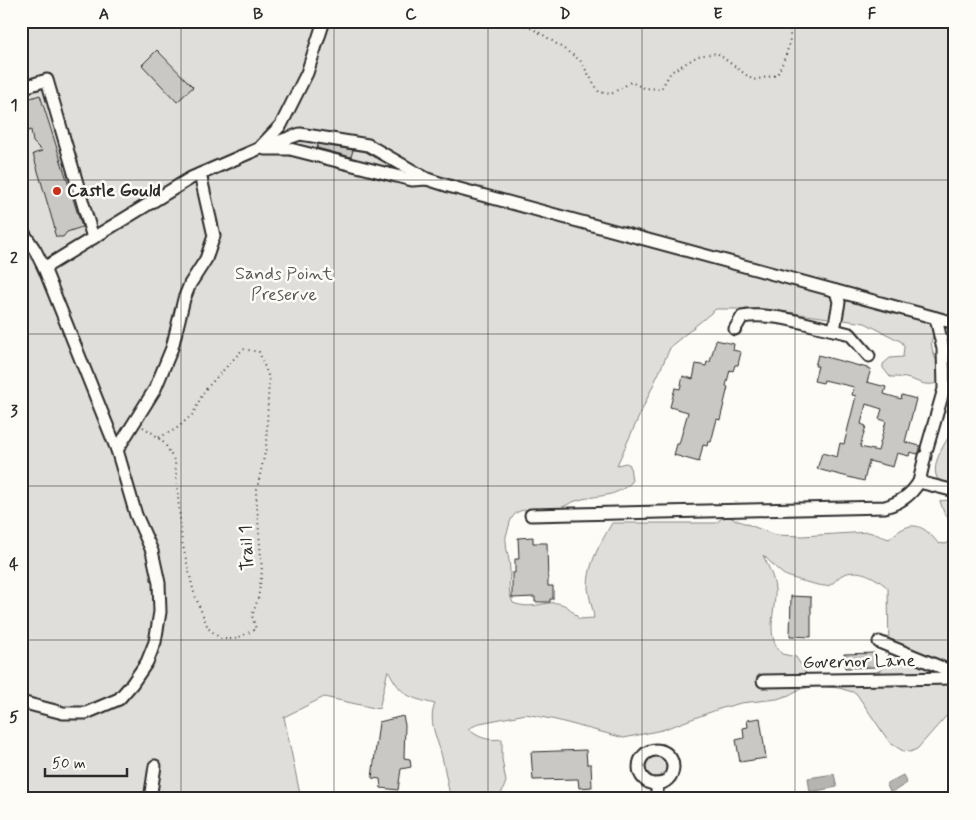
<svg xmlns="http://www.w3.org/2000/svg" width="976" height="820" viewBox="0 0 976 820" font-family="Mynerve,sans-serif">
	<rect width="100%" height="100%" fill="#fdfcf7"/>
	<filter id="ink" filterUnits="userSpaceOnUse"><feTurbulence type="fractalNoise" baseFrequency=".02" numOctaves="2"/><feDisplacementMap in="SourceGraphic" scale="10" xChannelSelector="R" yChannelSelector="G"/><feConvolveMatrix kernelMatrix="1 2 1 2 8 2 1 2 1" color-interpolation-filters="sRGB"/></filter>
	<g filter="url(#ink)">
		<g fill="#dfdeda" stroke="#858482" fill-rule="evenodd">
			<path d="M 21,21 L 955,21 L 955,362 C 944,354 946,338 936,329 L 931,342 L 933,353 L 940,368 L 940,382 C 927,387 922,383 910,379 C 903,377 897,377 890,377 L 883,368 L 883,364 L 890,358 L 903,357 L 904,346 L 902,342 L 865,323 L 763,309 L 716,309 L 671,346 L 617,465 L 626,463 L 630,465 L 632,482 C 613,499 600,494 579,500 C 568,503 560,509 550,515 C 534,510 514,503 509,526 C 508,531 505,537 506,541 C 506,551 510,560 510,569 C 510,581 507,591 513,603 C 542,614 556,587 579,619 L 594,618 C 593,608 589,598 588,588 C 588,563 600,544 612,523 L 716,523 L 722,518 L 729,517 L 775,535 L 802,536 L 869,532 L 889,539 C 910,520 921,522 938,543 L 945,544 L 955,540 L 955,698 L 948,714 L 917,749 L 910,752 L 903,751 L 890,743 L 856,693 L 839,688 L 817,686 L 800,689 L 789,695 L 777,699 L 741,703 L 719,709 L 662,730 L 624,738 L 556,720 L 526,714 L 480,723 L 468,729 C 479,738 488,741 502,739 L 502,759 L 506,782 L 499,799 L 451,799 C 447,784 445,768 441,753 C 436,736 428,720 435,704 C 407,697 402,696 388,670 L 379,709 L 324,697 L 284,717 L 301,799 L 21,799 ZM 763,555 C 770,561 776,569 783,574 C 786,577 822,587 827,586 C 833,585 837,578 842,575 C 859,567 875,577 888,588 L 889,654 C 887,660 885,668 879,671 C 865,679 825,676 808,676 L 796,657 L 782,654 C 764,635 776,612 775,589 C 774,577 768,566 763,555 Z"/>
			<path d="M 955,426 L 955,491 C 948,490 946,488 941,483 C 925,469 947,441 955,426 Z"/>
			<polygon points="948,500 955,503 955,527 944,513 940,501"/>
			<circle cx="656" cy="767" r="12"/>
		</g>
		<g fill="#b5b4b1" stroke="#7e7d7b">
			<polygon points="834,774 837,787 810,792 808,778"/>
			<polygon points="903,775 907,783 891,793 886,784"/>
		</g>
		<g fill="#c9c8c4" stroke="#2b2b2b" fill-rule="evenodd">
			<polygon points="157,50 193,87 177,102 142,65"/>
			<polygon points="40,95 82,227 67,232 63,237 56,237 54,231 55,229 33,154 42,151 33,142 31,130 21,133 21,101"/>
			<polygon points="318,144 353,150 351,157 317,148"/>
			<polygon points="716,340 734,344 733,350 741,352 738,365 735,365 733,371 730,370 726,386 728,387 720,420 717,419 711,442 708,442 707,446 703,445 699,462 674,455 677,444 679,444 688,412 670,407 675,388 680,389 683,376 693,379 696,364 706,366 707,362 710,362"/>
			<path d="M 818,355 L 871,369 L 867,382 L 886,387 L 884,394 L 901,399 L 902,395 L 916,399 L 905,442 L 920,446 L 920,450 L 918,454 L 910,452 L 909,456 L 897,453 L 893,467 L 869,461 L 864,481 L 817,469 L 822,453 L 837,457 L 840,443 L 844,444 L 856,396 L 852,395 L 854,387 L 824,380 L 823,383 L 814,381 L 818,366 L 815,366 ZM 866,404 L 882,409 L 879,419 L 886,421 L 878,451 L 860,447 L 866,426 L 861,424 Z"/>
			<polygon points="533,537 533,543 547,543 548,586 553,586 553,599 550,599 550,602 535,602 535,597 512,598 512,573 515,573 515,559 519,559 518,538"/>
			<polygon points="791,596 811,597 811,637 790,636"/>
			<polygon points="875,653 876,667 845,668 844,654"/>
			<polygon points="403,716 405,725 404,758 410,759 411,767 401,769 398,790 381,788 380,779 372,778 379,722"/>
			<polygon points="760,718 766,758 740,762 736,740 744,738 743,728 748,727 747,720"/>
			<polygon points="586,750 587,764 591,764 592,787 579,788 578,779 533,780 531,752"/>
		</g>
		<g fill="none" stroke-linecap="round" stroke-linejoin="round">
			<defs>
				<g id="minor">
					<polyline points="21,88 47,80 93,238"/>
					<polyline points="261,146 281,125 307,73 324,21"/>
					<polyline points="265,149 290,149 412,180 427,179"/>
					<polyline points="21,229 35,250 44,268"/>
					<path d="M 735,329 L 742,317 C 772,312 805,324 834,330 L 839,302 L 836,291"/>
					<polyline points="834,330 850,334 869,356"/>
					<polyline points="927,448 944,389 943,349 936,318"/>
					<polyline points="117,450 155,389 172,348 184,299 190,284 206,259 214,236 200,174"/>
					<polyline points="919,482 925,456"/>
					<path d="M 531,515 L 885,507 C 900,503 911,495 919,482 L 955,491"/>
					<polyline points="879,642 955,673"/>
					<polyline points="763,681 955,678"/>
					<polyline points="21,702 63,713 86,713 119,699 132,684 147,662 155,642 160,612 159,583 152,551 136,515 117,450 44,268 191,178 258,149 300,134 368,145 427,179 452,187 955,323"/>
					<circle cx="656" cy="767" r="17"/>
					<polyline points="657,784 657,799"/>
					<polyline points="150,799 155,766"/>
				</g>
			</defs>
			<use href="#minor" stroke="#2b2b2b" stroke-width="15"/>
			<g stroke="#2b2b2b" stroke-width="2" stroke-dasharray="1 4" stroke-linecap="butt">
				<path d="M 517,21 L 542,34 L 580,60 L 599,92 L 611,94 L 631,82 L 644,88 L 661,89 L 671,72 L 698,56 L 717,53 L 753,80 L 777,75 C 786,56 793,42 789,21"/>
				<polyline points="143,427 154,434 165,444 175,462 182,542 194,593 208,628 221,639 235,639 256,629 252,616 258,599 262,571 256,493 266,448 269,378 259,352 243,349 204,391 193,414 176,429 158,438"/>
			</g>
			<use href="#minor" stroke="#fdfcf7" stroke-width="11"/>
		</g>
	</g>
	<path fill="none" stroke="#2b2b2b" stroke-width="1" stroke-opacity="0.55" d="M 181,21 L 181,799M 334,21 L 334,799M 488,21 L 488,799M 642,21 L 642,799M 795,21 L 795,799M 21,180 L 955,180M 21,334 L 955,334M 21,486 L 955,486M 21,640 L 955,640"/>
	<circle fill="#c8321e" stroke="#fdfcf7" stroke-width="2" cx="57" cy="191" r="5"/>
	<g text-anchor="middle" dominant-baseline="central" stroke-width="5" stroke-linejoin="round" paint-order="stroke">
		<g font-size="18" font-weight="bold" fill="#2b2b2b" stroke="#fdfcf7" text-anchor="start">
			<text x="67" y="191">Castle Gould</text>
		</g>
		<g font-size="18" fill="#585857" stroke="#fdfcf7">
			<text x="284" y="274">Sands Point<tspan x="284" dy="21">Preserve</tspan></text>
		</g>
		<g font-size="18" fill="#2b2b2b" stroke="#fdfcf7">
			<text transform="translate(247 548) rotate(-93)">Trail 1</text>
			<text transform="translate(859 662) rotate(-1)">Governor Lane</text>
		</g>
	</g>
	<rect width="976" height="820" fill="none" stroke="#fdfcf7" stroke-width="55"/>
	<path d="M45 768v8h82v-8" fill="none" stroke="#2b2b2b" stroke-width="2.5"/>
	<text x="52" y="768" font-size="15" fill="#2b2b2b" stroke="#fdfcf7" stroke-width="4" paint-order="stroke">50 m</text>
	<rect x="28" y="28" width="920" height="764" fill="none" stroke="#2b2b2b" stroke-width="2"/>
	<g font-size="16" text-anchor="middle" font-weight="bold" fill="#2b2b2b">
		<text x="104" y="19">A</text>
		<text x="258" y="19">B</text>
		<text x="411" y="19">C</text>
		<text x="565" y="19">D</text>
		<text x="718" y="19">E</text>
		<text x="872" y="19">F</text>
		<text x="14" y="110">1</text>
		<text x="14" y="263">2</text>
		<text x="14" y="416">3</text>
		<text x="14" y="569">4</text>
		<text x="14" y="722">5</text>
	</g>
</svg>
